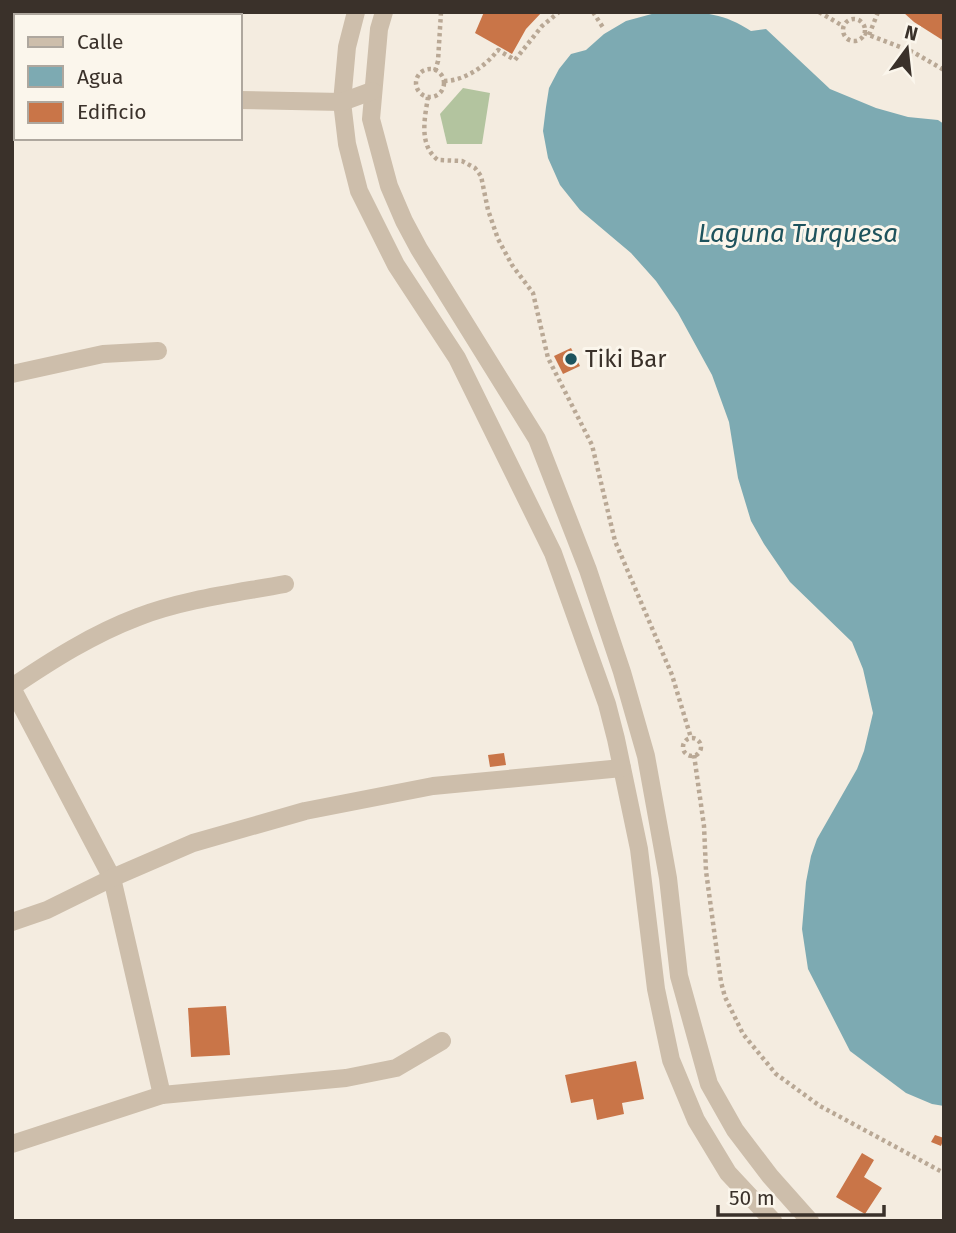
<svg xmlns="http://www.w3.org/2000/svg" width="956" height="1233" viewBox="0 0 956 1233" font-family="'Fira Sans',sans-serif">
	<rect width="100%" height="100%" fill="#f4ece0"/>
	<polygon fill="#b3c49f" points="463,88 490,93 482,144 447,144 440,114"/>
	<path fill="#7daab2" d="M 659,12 C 695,12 720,10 751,31 L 766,29 L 830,89 L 876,108 L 908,117 L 938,120 L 944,124 L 944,1106 L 932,1104 L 906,1093 L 850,1051 L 808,969 L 802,929 L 806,882 L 811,856 L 817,839 L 857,769 L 864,751 L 873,713 L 863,669 L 852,642 L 790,582 L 764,544 L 751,521 L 738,478 L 729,422 L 712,375 L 678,313 L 656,281 L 631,253 L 580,210 L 560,185 L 548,158 L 543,131 L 546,107 L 549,88 L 559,69 L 571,54 L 586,50 L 604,34 L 626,21 Z"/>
	<g fill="#c97548">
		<polygon points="484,12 542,12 526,29 512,54 475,33"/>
		<polygon points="903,12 944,12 944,41 914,22"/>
		<polygon points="571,348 580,366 563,374 554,356"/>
		<polygon points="504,753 506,765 490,767 488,755"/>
		<polygon points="226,1006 230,1055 191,1057 188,1008"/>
		<polygon points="636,1061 644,1099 622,1103 624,1114 597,1120 593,1099 571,1103 565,1075"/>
		<polygon points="935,1135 944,1138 941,1146 931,1142"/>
		<polygon points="862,1153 874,1160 864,1177 882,1188 865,1214 836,1197"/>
	</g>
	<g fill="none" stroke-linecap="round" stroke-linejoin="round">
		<g stroke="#b9a895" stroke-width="4.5" stroke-dasharray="3.5 3.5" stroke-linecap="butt">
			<polyline points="593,12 604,29"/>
			<polyline points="819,12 843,26"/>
			<circle cx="854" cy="30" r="11"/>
			<polyline points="864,33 913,52 944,70"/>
			<polyline points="869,35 878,12"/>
			<circle cx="430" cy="83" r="14"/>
			<polyline points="435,71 438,61 441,12"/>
			<path d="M 444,81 C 464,81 486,66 498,50 L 515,60 L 542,26 L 559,12"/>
			<path d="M 428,97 C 425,117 418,145 438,160 L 462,161 L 475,168 L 481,176 L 488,210 L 498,239 L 512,265 L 533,293 L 548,358 L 592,445 L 615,541 L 672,675 L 691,738"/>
			<circle cx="692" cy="747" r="9"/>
			<polyline points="694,755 704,826 706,871 721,982 725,997 743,1034 776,1074 820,1106 944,1173"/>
		</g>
		<g stroke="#cdbeab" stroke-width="18">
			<polyline points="356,12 347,47 342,102 347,144 359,191 396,265 457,358 553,553 607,704 616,739 639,849 656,989 671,1060 696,1120 728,1173 773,1221"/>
			<polyline points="384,12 379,29 371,119 389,186 404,221 419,249 537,439 588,570 622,672 646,756 668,878 679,976 709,1084 735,1130 770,1176 810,1221"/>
			<polyline points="211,16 212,12"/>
			<polyline points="240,100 342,102 372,91"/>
			<polyline points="12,130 16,129"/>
			<polyline points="12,374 103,354 158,351"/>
			<path d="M 12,687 C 52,660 93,634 138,617 C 185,599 237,593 285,584"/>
			<polyline points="12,688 112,878 162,1095"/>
			<polyline points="12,922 47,910 112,878 193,843 305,811 433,786 622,768"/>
			<polyline points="12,1144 162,1095 346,1078 396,1068 442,1041"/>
		</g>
	</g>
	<circle fill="#1e535d" stroke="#fbf6ec" stroke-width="2.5" cx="571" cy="359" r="7"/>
	<g text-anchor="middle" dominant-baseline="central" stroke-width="6" stroke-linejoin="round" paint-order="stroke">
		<g font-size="24" fill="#3a312a" stroke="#fbf6ec" text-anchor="start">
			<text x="585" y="359">Tiki Bar</text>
		</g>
		<g font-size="26" font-style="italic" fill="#1e535d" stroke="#fbf6ec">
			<text x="798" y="233">Laguna Turquesa</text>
		</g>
	</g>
	<rect width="956" height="1233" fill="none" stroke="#3a312a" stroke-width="28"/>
	<rect x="14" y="14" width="228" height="126" fill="#fbf6ec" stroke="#aea79e" stroke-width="2"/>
	<rect x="28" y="37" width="35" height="10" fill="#cdbeab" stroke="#aea79e" stroke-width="2"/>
	<text x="77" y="49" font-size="21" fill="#3a312a">Calle</text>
	<rect x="28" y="66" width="35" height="21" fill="#7daab2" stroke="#aea79e" stroke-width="2"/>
	<text x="77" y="84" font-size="21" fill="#3a312a">Agua</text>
	<rect x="28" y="102" width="35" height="21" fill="#c97548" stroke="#aea79e" stroke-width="2"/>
	<text x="77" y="119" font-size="21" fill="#3a312a">Edificio</text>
	<g transform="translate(907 49) rotate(15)" stroke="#fbf6ec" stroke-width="5" paint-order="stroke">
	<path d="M0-5L12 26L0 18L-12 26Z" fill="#3a312a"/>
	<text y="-10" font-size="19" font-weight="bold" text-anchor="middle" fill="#3a312a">N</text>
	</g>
	<path d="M718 1205v10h166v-10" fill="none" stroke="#3a312a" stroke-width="3.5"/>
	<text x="729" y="1205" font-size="21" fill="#3a312a" stroke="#fbf6ec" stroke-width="5" paint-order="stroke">50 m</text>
</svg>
